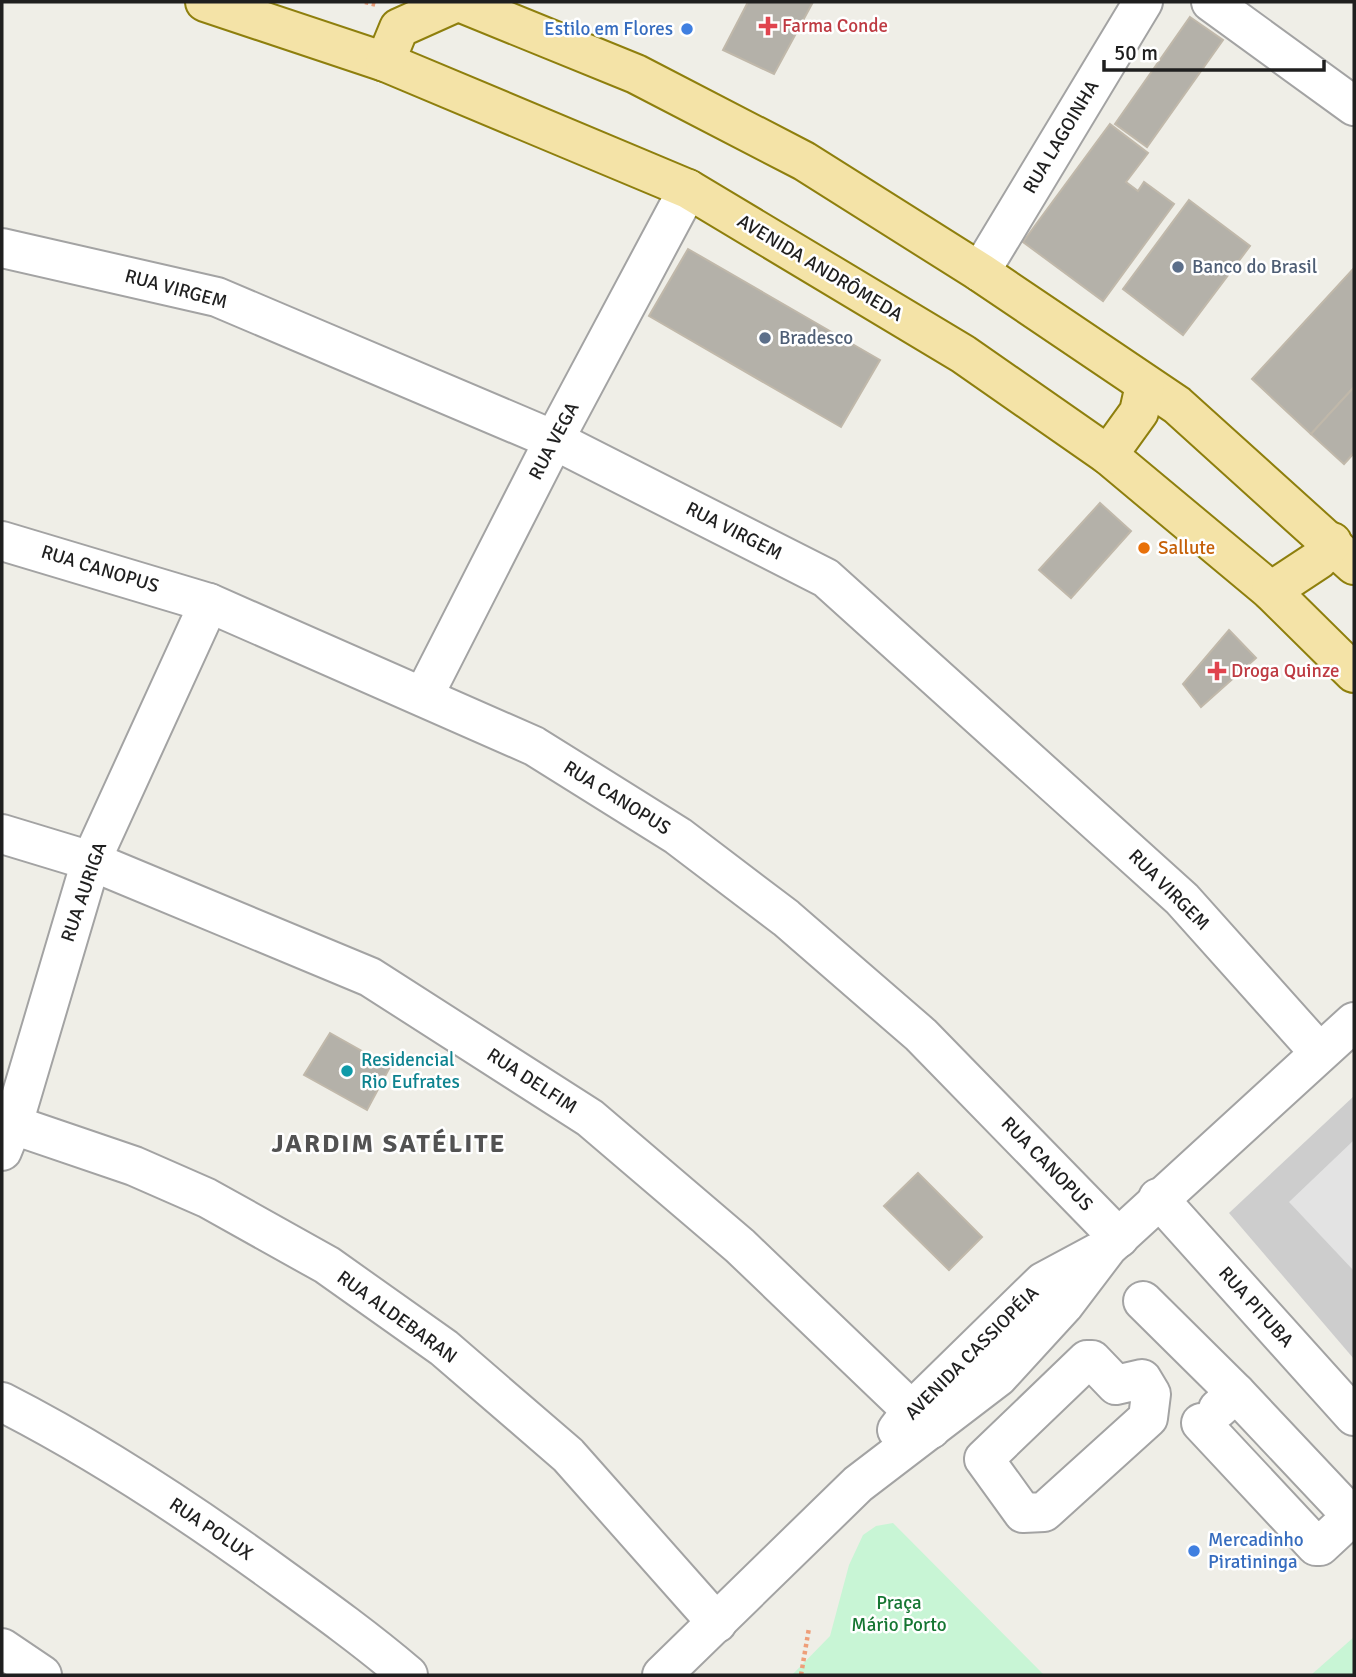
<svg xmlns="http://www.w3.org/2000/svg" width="1356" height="1677" viewBox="0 0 1356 1677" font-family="Signika,sans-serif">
	<rect width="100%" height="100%" fill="#efeee7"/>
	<polygon fill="#cdcdcd" points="1354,1096 1354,1359 1229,1213"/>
	<g fill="#c8f5d5">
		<polygon points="893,1523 1044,1675 792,1675 830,1636 849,1565 863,1535 876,1526"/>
		<polygon points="1354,1637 1354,1675 1311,1675"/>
	</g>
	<polygon fill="#e3e3e3" points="1354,1140 1354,1271 1289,1202"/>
	<g fill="#b4b1a9" stroke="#c0b8aa" stroke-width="2">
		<polygon points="748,2 813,2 774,74 723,50"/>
		<polygon points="1190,17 1223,40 1147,147 1115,124"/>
		<polygon points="1110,124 1148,153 1126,182 1138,191 1144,182 1174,204 1103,301 1023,242"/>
		<polygon points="1189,200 1250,246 1183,335 1123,289"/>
		<polygon points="688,249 880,360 841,427 649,316"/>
		<polygon points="1354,268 1354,387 1311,434 1252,379"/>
		<polygon points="1354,387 1354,453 1344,464 1311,434"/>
		<polygon points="1100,503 1131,531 1071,598 1039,570"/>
		<polygon points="1229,630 1256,658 1201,707 1183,684"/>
		<polygon points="330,1033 390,1067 367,1110 304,1075"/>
		<polygon points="918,1173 982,1237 949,1270 884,1206"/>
	</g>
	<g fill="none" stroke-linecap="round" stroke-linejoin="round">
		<defs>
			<g id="minor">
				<polyline points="1211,2 1354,106"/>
				<polyline points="2,248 217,297 554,440 826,578 1182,899 1319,1052"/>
				<polyline points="980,272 1143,2"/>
				<polyline points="2,541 209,603 534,746 678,836 786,918 921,1035 1119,1238"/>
				<polyline points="424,695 554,440 688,189"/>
				<polyline points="2,834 91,861 370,977 590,1118 740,1246 931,1429"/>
				<polyline points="2,1121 134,1166 207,1198 327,1265 444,1348 568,1455 717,1623"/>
				<polyline points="2,1151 13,1124 91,861 209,603"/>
				<polyline points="1158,1198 1354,1416"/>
				<polyline points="1143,1301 1236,1393 1218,1409"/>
				<polygon points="1087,1360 1092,1360 1116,1385 1142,1379 1151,1394 1148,1418 1044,1512 1023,1513 984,1459"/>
				<path d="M 2,1402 C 100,1452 192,1513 281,1578 C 324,1609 367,1640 408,1675"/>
				<polyline points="1201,1423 1316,1546 1320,1546 1349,1519 1350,1514 1236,1393"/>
				<polyline points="897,1430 913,1409 1043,1282 1097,1253"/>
				<polyline points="2,1648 42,1675"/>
				<polyline points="662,1675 858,1484 998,1377 1064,1305 1108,1247 1354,1022"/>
			</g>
			<g id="major">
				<polyline points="205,2 385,62 688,189 963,354 1108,455 1271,591 1354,673"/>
				<polyline points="459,2 636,74 804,161 980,272 1177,405 1354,565"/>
				<polyline points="385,62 399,28 457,2"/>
				<polyline points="1108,455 1139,412 1145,385"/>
				<polyline points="1271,591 1318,560 1332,542"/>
			</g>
		</defs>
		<use href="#minor" stroke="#a3a3a3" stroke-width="42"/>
		<use href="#major" stroke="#8e7f0d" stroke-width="42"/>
		<g stroke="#ee9e79" stroke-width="4.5" stroke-dasharray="3.5 3.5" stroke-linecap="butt">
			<polyline points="365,2 377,5"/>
			<polyline points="801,1675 809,1628"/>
		</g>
		<use href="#minor" stroke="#fff" stroke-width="38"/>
		<use href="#major" stroke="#f4e3a7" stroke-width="38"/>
	</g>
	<g fill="#e0444e" stroke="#fff" stroke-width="2.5">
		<path d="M764.5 15.5h7v7h7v7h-7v7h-7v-7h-7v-7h7z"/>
		<path d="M1213.5 660.5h7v7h7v7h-7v7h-7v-7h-7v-7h7z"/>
	</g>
	<g fill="#3f7fe0" stroke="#fff" stroke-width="2.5">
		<circle cx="687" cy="29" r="7"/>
		<circle cx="1194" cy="1551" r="7"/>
	</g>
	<g fill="#5c6f8a" stroke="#fff" stroke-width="2.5">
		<circle cx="1178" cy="267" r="7"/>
		<circle cx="765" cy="338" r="7"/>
	</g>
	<circle fill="#e8710a" stroke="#fff" stroke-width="2.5" cx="1144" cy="548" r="7"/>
	<circle fill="#0f9aa8" stroke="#fff" stroke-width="2.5" cx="347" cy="1071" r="7"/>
	<g text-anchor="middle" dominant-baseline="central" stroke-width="5" stroke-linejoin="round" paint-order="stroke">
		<g font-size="19" fill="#be3a42" stroke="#fff" text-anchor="start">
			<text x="782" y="26">Farma Conde</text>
			<text x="1231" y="671">Droga Quinze</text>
		</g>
		<g font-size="19" fill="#366cbe" stroke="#fff" text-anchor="end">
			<text x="673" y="29">Estilo em Flores</text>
			<text x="1208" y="1540" text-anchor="start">Mercadinho<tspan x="1208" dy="22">Piratininga</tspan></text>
		</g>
		<g font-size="19" fill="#1f1f1f" stroke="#fff">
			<text transform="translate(1061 137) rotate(-59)">RUA LAGOINHA</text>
			<text transform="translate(820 268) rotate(31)">AVENIDA ANDRÔMEDA</text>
			<text transform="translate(176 289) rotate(15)">RUA VIRGEM</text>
			<text transform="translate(554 441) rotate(-62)">RUA VEGA</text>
			<text transform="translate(734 531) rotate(27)">RUA VIRGEM</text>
			<text transform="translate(100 569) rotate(17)">RUA CANOPUS</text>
			<text transform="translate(617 798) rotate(32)">RUA CANOPUS</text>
			<text transform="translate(1169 890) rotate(45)">RUA VIRGEM</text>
			<text transform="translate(84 892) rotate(-71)">RUA AURIGA</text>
			<text transform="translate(532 1081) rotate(33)">RUA DELFIM</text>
			<text transform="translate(1047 1164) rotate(46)">RUA CANOPUS</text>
			<text transform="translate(1256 1307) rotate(48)">RUA PITUBA</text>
			<text transform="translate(397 1317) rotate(36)">RUA ALDEBARAN</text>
			<text transform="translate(972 1353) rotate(-45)">AVENIDA CASSIOPÉIA</text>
			<text transform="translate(211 1529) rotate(34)">RUA POLUX</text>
		</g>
		<g font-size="19" fill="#4e5e75" stroke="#fff" text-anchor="start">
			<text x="1192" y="267">Banco do Brasil</text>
			<text x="779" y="338">Bradesco</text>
		</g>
		<g font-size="19" fill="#c56008" stroke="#fff" text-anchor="start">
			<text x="1158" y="548">Sallute</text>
		</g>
		<g font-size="19" fill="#0d838f" stroke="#fff" text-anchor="start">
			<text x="361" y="1060">Residencial<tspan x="361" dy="22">Rio Eufrates</tspan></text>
		</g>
		<g font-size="19" fill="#157632" stroke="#fff">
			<text x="899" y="1603">Praça<tspan x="899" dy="22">Mário Porto</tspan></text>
		</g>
		<g font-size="26" font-weight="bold" letter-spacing="2" fill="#525252" stroke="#fff">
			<text x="389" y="1144">JARDIM SATÉLITE</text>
		</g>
	</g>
	<rect width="1356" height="1677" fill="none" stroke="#1f1f1f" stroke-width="7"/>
	<path d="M1104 60v10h220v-10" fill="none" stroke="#1f1f1f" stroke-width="3.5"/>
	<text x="1114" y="60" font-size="21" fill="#1f1f1f" stroke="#ffffff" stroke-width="5" paint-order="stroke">50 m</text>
</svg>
